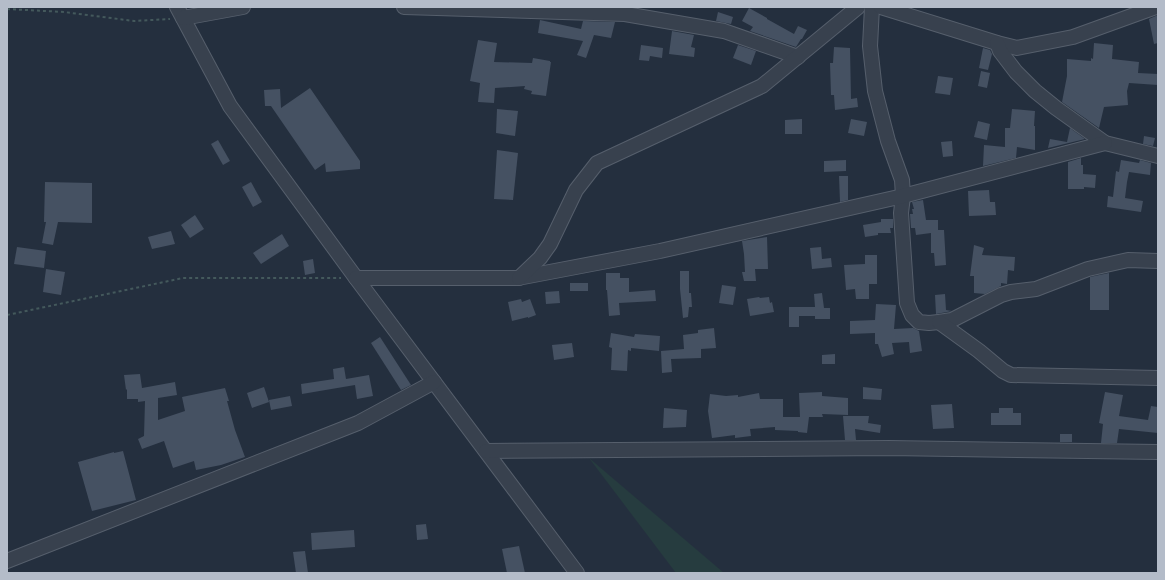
<svg xmlns="http://www.w3.org/2000/svg" width="1165" height="580" viewBox="0 0 1165 580" font-family="Cabin,sans-serif">
	<rect width="100%" height="100%" fill="#242f3e"/>
	<polygon fill="#263c3f" points="589,458 724,573 676,573"/>
	<g fill="#455162">
		<polygon points="749,8 767,18 767,19 794,34 798,26 807,30 802,39 801,39 796,47 750,31 753,27 742,21"/>
		<polygon points="718,12 733,17 731,24 716,21"/>
		<polygon points="1158,15 1158,43 1154,44 1149,19"/>
		<polygon points="540,20 581,29 583,21 615,22 611,38 594,35 586,58 577,55 583,41 538,33"/>
		<polygon points="672,31 694,35 691,47 695,48 694,57 669,54"/>
		<polygon points="478,40 497,43 494,62 532,63 533,58 550,61 550,62 551,62 546,96 531,94 532,91 524,89 525,86 495,88 494,103 478,102 480,83 470,81"/>
		<polygon points="1094,43 1113,45 1112,59 1139,62 1138,73 1158,74 1158,85 1129,83 1127,91 1128,105 1104,107 1099,128 1062,102 1067,76 1067,59 1091,61 1091,58 1093,59"/>
		<polygon points="641,45 663,48 662,58 650,56 649,61 639,60"/>
		<polygon points="738,45 756,51 751,65 733,58"/>
		<polygon points="834,47 850,48 851,99 857,98 858,107 835,110 834,95 831,95 830,63 833,63"/>
		<polygon points="983,48 990,50 992,54 988,70 979,68"/>
		<polygon points="981,71 990,73 987,88 978,86"/>
		<polygon points="938,76 953,78 950,95 935,93"/>
		<polygon points="310,88 360,161 360,169 326,172 325,163 315,170 271,106 265,106 264,90 280,89 281,108"/>
		<polygon points="497,109 518,111 515,136 496,133"/>
		<polygon points="1012,109 1035,111 1034,126 1035,126 1035,150 1017,147 1016,158 983,166 984,145 1005,147 1005,128 1010,128"/>
		<polygon points="802,119 802,134 785,134 785,120"/>
		<polygon points="851,119 867,122 864,136 848,133"/>
		<polygon points="978,121 990,124 987,140 974,137"/>
		<polygon points="1070,128 1085,139 1048,148 1050,139 1067,142"/>
		<polygon points="1144,136 1155,138 1153,146 1143,144"/>
		<polygon points="218,140 230,161 223,165 211,144"/>
		<polygon points="952,141 953,156 943,157 941,142"/>
		<polygon points="497,150 518,153 513,200 494,199"/>
		<polygon points="1081,158 1081,165 1083,165 1083,174 1096,175 1095,188 1084,187 1084,189 1068,189 1068,162"/>
		<polygon points="846,160 846,171 824,172 824,161"/>
		<polygon points="1121,160 1139,163 1140,160 1151,163 1150,175 1129,172 1127,182 1125,198 1143,201 1141,212 1107,207 1108,196 1113,197 1116,171 1119,172"/>
		<polygon points="839,176 848,176 848,200 840,202"/>
		<polygon points="45,182 92,183 92,223 58,222 53,245 42,243 46,222 44,222"/>
		<polygon points="251,182 262,202 253,207 242,187"/>
		<polygon points="989,190 990,202 995,202 996,215 969,216 968,191"/>
		<polygon points="923,200 926,220 938,220 938,230 944,230 946,265 935,266 934,253 931,253 931,233 916,235 915,228 911,228 910,214 913,214 912,209 914,209 912,202"/>
		<polygon points="195,215 204,229 190,238 181,225"/>
		<polygon points="881,219 893,219 893,228 890,228 891,233 878,233 878,235 865,237 863,225 881,222"/>
		<polygon points="171,231 175,244 152,249 148,237"/>
		<polygon points="282,234 289,246 261,264 253,253"/>
		<polygon points="767,237 768,269 755,269 756,281 744,281 742,272 745,272 744,254 742,241"/>
		<polygon points="974,245 984,248 982,255 1015,257 1014,271 1008,270 1007,284 1001,283 1001,286 985,294 974,293 974,276 970,276"/>
		<polygon points="17,247 46,251 44,268 14,264"/>
		<polygon points="821,247 822,259 831,258 832,267 812,269 810,248"/>
		<polygon points="865,255 877,255 877,284 869,284 869,299 856,299 855,289 846,290 844,265 865,264"/>
		<polygon points="313,259 315,273 305,275 303,261"/>
		<polygon points="46,269 65,272 61,295 43,292"/>
		<polygon points="680,271 689,271 689,293 691,293 692,307 689,307 688,317 683,318 680,289"/>
		<polygon points="606,273 620,273 620,278 629,278 629,292 655,290 656,301 619,303 620,315 609,316 607,290 606,290"/>
		<polygon points="1109,273 1109,310 1090,310 1090,277"/>
		<rect x="570" y="283" width="18" height="8"/>
		<polygon points="722,285 736,287 733,305 719,303"/>
		<polygon points="559,291 560,303 546,304 545,292"/>
		<polygon points="822,293 824,308 830,308 830,319 815,319 815,316 799,316 799,327 789,327 789,307 815,307 814,294"/>
		<polygon points="945,294 946,310 952,311 936,314 935,295"/>
		<polygon points="759,297 760,298 769,297 770,303 772,302 774,312 750,316 747,299"/>
		<polygon points="521,299 522,302 530,299 536,315 528,318 528,317 512,321 508,302"/>
		<polygon points="876,304 896,305 894,329 913,328 919,331 922,351 910,353 909,342 892,343 894,354 882,357 878,344 875,344 875,333 850,334 850,321 875,320"/>
		<polygon points="714,328 716,348 701,349 701,358 671,359 672,372 662,373 661,351 684,349 683,335 698,333 698,330"/>
		<polygon points="611,333 634,337 635,334 660,336 659,351 631,348 631,351 628,350 627,371 611,370 612,348 609,347"/>
		<polygon points="380,337 411,385 401,390 371,343"/>
		<polygon points="572,343 574,357 554,360 552,345"/>
		<polygon points="835,354 835,364 822,364 822,355"/>
		<polygon points="344,367 346,379 369,375 373,396 357,399 355,385 302,394 301,384 334,379 333,369"/>
		<polygon points="140,374 142,388 175,382 177,395 158,398 158,420 185,411 182,397 225,388 229,401 227,401 235,430 245,457 221,465 196,470 194,461 173,468 164,441 142,449 138,439 144,436 145,401 138,402 138,399 127,399 127,389 126,390 124,375"/>
		<polygon points="264,387 269,402 252,408 247,393"/>
		<polygon points="863,387 882,389 881,400 863,399"/>
		<polygon points="822,392 822,396 848,398 848,415 822,414 823,417 809,417 807,433 798,432 798,431 775,430 775,427 750,429 751,436 735,438 735,435 712,438 708,411 710,394 726,396 738,395 738,397 759,393 760,399 783,399 783,417 800,417 799,393"/>
		<polygon points="1105,392 1123,395 1119,416 1148,420 1151,406 1158,407 1158,433 1119,429 1117,443 1101,443 1103,424 1099,423"/>
		<polygon points="290,396 292,406 271,410 269,400"/>
		<polygon points="952,404 954,428 933,429 931,405"/>
		<polygon points="664,408 687,410 686,427 663,428"/>
		<polygon points="999,408 1013,408 1013,413 1021,413 1021,425 991,425 991,413 999,413"/>
		<polygon points="843,416 869,416 868,423 881,425 880,433 855,429 856,440 845,440"/>
		<rect x="1060" y="434" width="12" height="8"/>
		<polygon points="123,451 136,500 92,511 78,462 114,452 114,453"/>
		<polygon points="426,524 428,539 417,540 416,525"/>
		<polygon points="354,530 355,547 312,550 311,533"/>
		<polygon points="519,546 525,573 507,573 502,549"/>
		<polygon points="305,551 308,573 296,573 293,552"/>
	</g>
	<g fill="none" stroke-linecap="round" stroke-linejoin="round">
		<defs>
			<g id="minor">
				<polyline points="177,7 230,106 356,278 577,573"/>
				<polyline points="404,7 625,14 724,31 798,57"/>
				<polyline points="872,7 870,46 875,91 888,141 902,180 903,196 901,213 907,303 912,315 919,322 929,323 939,322 952,320 1001,295 1011,292 1036,289 1088,269 1128,260 1158,261"/>
				<polyline points="881,7 997,43 1017,48 1073,37 1156,7"/>
				<polyline points="183,18 243,7"/>
				<polyline points="997,43 1000,51 1016,72 1035,91 1056,108 1105,143 1158,156"/>
				<polyline points="356,278 518,278 660,251 903,196 1105,143"/>
				<polyline points="519,278 540,258 550,244 576,190 597,163 762,86 858,7"/>
				<polyline points="939,322 979,351 1003,371 1011,375 1158,378"/>
				<polyline points="486,451 889,448 1158,452"/>
				<polyline points="7,561 358,423 434,382"/>
			</g>
		</defs>
		<use href="#minor" stroke="#565f6c" stroke-width="16"/>
		<g stroke="#44595c" stroke-width="2" stroke-dasharray="3 3" stroke-linecap="butt">
			<polyline points="7,9 64,12 134,21 170,19"/>
			<polyline points="7,315 183,278 341,278"/>
		</g>
		<use href="#minor" stroke="#38414e" stroke-width="14"/>
	</g>
	<rect width="1165" height="580" fill="none" stroke="#b4bcc9" stroke-width="16"/>
</svg>
